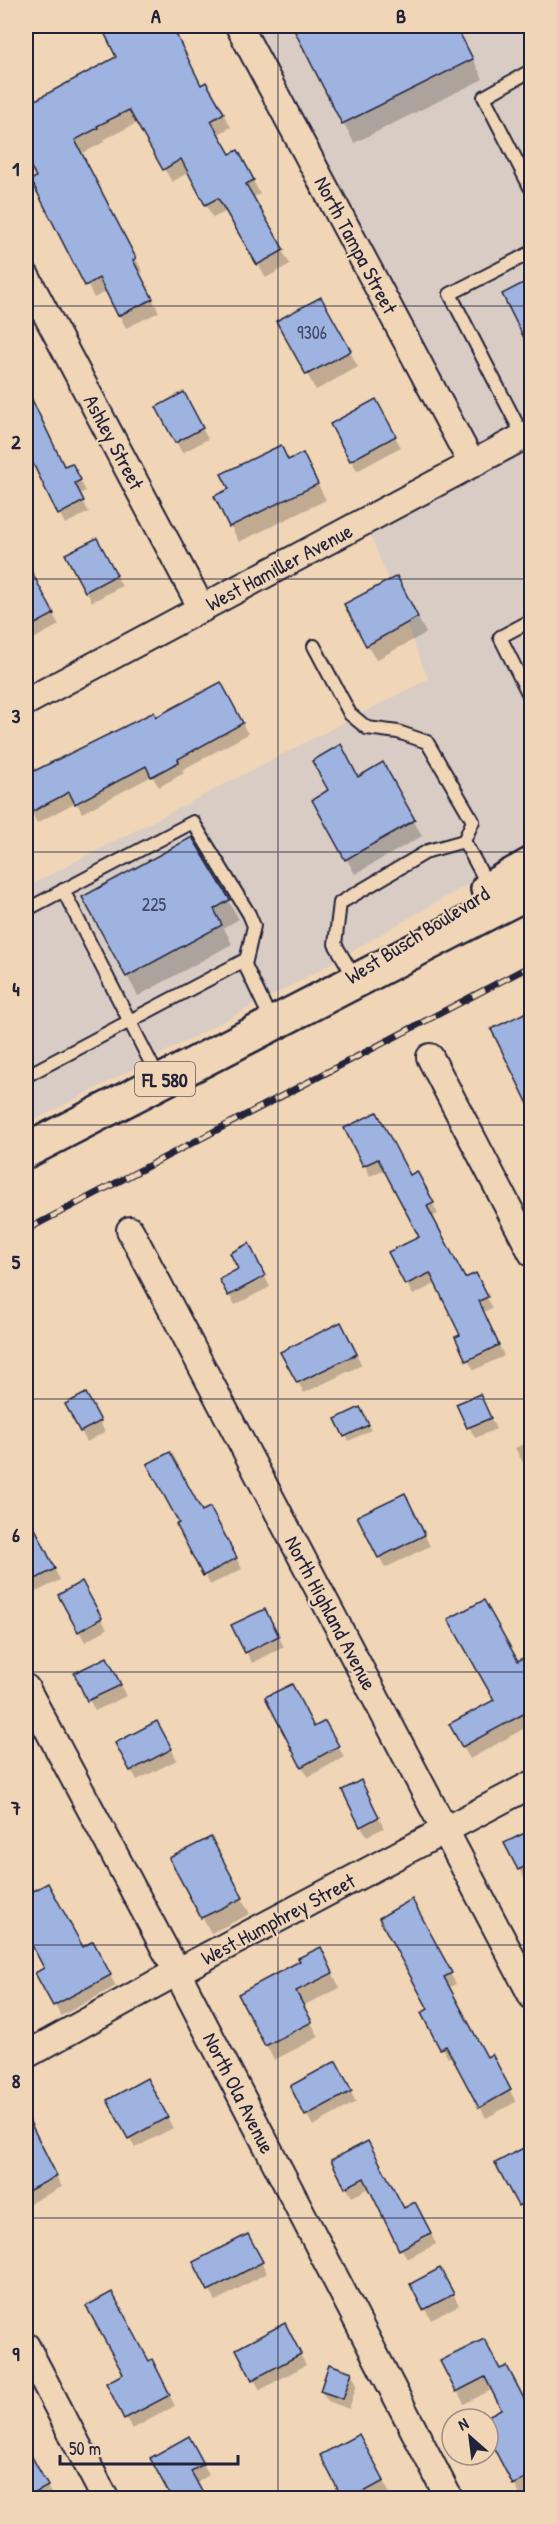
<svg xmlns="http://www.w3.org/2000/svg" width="557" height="2524" viewBox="0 0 557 2524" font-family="'Patrick Hand',sans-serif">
	<rect width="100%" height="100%" fill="#f0d6b7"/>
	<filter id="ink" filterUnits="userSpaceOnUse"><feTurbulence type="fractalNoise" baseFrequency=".0167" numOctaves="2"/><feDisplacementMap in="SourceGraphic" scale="12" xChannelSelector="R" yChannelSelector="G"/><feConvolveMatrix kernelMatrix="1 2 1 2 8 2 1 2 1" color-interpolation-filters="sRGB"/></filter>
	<g filter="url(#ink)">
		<g fill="#d8ccc4">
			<polygon points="253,26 531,26 531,416 476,446"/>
			<polygon points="531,448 531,848 298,982 26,1125 26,887 428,679 370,534"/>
		</g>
		<g fill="#0003">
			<polygon points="103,26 173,26 201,86 206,84 231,127 217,135 229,156 245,165 260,194 252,198 290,264 266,278 227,211 213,218 189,172 172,182 137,123 103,140 104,142 81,154 143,272 139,274 159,312 126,328 107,291 94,298 26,153 26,78 38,101 118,58"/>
			<polygon points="294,26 456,26 483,79 354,143"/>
			<polygon points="532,119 532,136 525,122"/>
			<polygon points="532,280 532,349 504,295"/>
			<polygon points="330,314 358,367 316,390 307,374"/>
			<polygon points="375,401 401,447 357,471 332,425"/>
			<polygon points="189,405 208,439 182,453 158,407"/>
			<polygon points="26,407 65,468 71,465 86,491 79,494 89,512 65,524 34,463 29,465 26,459"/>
			<polygon points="280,447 289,461 303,455 326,500 239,542 216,497 231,490"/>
			<polygon points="102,550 122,586 92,602 67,555"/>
			<polygon points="34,580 59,625 26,643 26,585"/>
			<polygon points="405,594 426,633 376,660 367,645"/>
			<polygon points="227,695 248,734 182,770 184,773 159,787 152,776 82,813 76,802 37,823 26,802 26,771 34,766 37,771 156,719"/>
			<polygon points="382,764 422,836 355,874 314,801"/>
			<polygon points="192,839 239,919 224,928 232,944 138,996 84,898"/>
			<polygon points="532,1012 532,1104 493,1030"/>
			<polygon points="346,1129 423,1184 438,1214 431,1217 465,1280 481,1285 492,1308 484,1312 504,1356 474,1370 468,1360 462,1335 437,1283 413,1295 390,1253 421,1237 385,1169 370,1176"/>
			<polygon points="254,1256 270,1287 235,1305 229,1295"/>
			<polygon points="346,1335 362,1365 304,1393 298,1382"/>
			<polygon points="91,1405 105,1432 87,1442 81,1431"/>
			<polygon points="458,1405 485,1407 496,1429 475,1438"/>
			<polygon points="360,1409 371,1430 349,1441 337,1420"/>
			<polygon points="532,1440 532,1479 515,1448"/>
			<polygon points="410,1505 430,1546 385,1568 359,1516"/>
			<polygon points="201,1513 216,1519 242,1569 210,1585 181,1523"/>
			<polygon points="33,1527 60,1580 36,1592 26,1572 26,1531"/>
			<polygon points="532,1545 532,1562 525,1549"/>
			<polygon points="82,1583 107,1629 85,1642 60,1595"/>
			<polygon points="271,1621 284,1647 252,1663 233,1626"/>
			<polygon points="528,1657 532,1663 532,1724 470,1759 451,1725 496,1701 518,1663"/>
			<polygon points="113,1670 126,1696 95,1711 76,1674"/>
			<polygon points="325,1723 344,1757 308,1777 302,1766 314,1729"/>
			<polygon points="163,1733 177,1760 137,1780 131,1770"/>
			<polygon points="366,1793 384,1828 367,1836 361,1826"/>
			<polygon points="532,1831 532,1885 528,1879 525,1880 506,1844"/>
			<polygon points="219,1854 250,1914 211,1933 171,1858"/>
			<polygon points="48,1885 83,1948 92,1943 116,1986 61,2016 37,1973 46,1968 26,1930 26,1897"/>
			<polygon points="411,1901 456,1984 448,1988 486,2059 497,2067 516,2102 486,2118 453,2056 448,2058 442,2048 430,2010"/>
			<polygon points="320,1949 340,1988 302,2006 319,2037 274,2060 266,2045 302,1962"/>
			<polygon points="340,2071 356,2102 313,2126 292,2087"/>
			<polygon points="153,2091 173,2128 135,2148 129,2138"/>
			<polygon points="33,2133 62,2187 26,2205 26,2137"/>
			<polygon points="368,2143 403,2210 421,2214 436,2244 407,2259 370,2188 352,2197 346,2187"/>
			<polygon points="528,2147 532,2153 532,2212 525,2215 519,2205"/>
			<polygon points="253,2246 267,2273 216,2301 195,2263"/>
			<polygon points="446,2281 459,2305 431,2320 412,2285"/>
			<polygon points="290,2336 306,2365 260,2390 238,2350"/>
			<polygon points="148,2362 157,2371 175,2406 132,2429 108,2384"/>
			<polygon points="442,2362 500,2371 506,2368 532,2413 532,2492 521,2497 488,2435 488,2419 485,2419 503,2409 493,2389 464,2404"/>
			<polygon points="351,2373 357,2384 349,2409 328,2401 321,2391"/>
			<polygon points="188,2438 209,2475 173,2498"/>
			<polygon points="365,2447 389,2492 376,2498 345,2498"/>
			<polygon points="26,2448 53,2497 50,2498 26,2498"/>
		</g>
		<g fill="#9fb3e1" stroke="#22223b" stroke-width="1.5">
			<polygon points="101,26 172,26 201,85 206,82 224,113 211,121 230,154 238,150 254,180 246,184 284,250 257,265 218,198 205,205 181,159 163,170 129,110 97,126 98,128 75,140 136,258 133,260 153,299 118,316 99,278 85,286 31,180 36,177 26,157 26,105 116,57"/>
			<polygon points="292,26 456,26 473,59 342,124"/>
			<polygon points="531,279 531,352 502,294"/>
			<polygon points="321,297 351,351 306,375 276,321"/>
			<polygon points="26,387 64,466 72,463 81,480 75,483 84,501 58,515 26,449"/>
			<polygon points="184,392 203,428 175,443 156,407"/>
			<polygon points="376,399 396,436 350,461 330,424"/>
			<polygon points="281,445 288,460 303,453 318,484 229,527 214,496 229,489 221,474"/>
			<polygon points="97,538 117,575 85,592 65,554"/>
			<polygon points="26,561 54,614 26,629"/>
			<polygon points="397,576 418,617 366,646 344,604"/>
			<polygon points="221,682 243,723 178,759 179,762 151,777 146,766 75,804 69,792 26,815 26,775 154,712 156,717"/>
			<polygon points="341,744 358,777 383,762 415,820 345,860 312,800 328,790 312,761"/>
			<polygon points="192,837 230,900 214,909 222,925 126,977 82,897"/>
			<polygon points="531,1010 531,1110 491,1029"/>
			<polygon points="377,1112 410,1175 417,1171 434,1203 427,1206 465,1278 476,1273 488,1297 479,1301 499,1345 466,1361 455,1337 460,1335 430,1273 405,1285 388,1252 419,1237 378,1159 363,1166 344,1128"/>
			<polygon points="249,1243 265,1276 228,1296 219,1279 238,1269 230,1253"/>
			<polygon points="341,1322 357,1354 297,1383 280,1352"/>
			<polygon points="86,1393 101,1421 80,1432 65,1404"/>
			<polygon points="480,1394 491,1418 467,1428 456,1404"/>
			<polygon points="360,1407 369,1425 344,1437 335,1419"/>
			<polygon points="170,1452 202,1511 210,1507 237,1558 203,1576 176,1524 179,1523 147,1464"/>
			<polygon points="405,1493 425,1535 378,1558 357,1516"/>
			<polygon points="26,1510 55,1569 26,1584"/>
			<polygon points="82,1581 102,1618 78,1632 58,1595"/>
			<polygon points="484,1600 518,1661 531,1653 531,1710 462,1747 449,1724 494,1700 448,1619"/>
			<polygon points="265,1609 279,1636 245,1653 231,1625"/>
			<polygon points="107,1657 121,1685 87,1701 74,1673"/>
			<polygon points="292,1684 314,1727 325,1721 339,1746 301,1767 265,1697"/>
			<polygon points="157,1721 172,1749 130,1771 115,1743"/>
			<polygon points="361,1780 379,1817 360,1827 342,1790"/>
			<polygon points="531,1830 531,1864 518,1870 504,1843"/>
			<polygon points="211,1837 243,1898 201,1918 169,1858"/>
			<polygon points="48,1883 83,1947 93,1941 111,1975 53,2006 35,1973 44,1968 26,1934 26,1895"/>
			<polygon points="412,1899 452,1973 444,1977 487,2057 492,2054 511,2090 479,2108 446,2046 440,2049 421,2013 428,2009 379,1918"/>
			<polygon points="321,1947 333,1973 296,1991 312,2022 265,2046 238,1994 300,1961 298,1958"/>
			<polygon points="336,2061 352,2091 305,2116 290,2086"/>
			<polygon points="147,2078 168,2117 128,2139 107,2100"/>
			<polygon points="26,2114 57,2176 26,2192"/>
			<polygon points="368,2141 404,2208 415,2202 431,2233 399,2250 364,2178 345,2188 331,2160"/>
			<polygon points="531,2144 531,2198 518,2206 495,2163"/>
			<polygon points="248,2234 263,2262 208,2291 193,2262"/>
			<polygon points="440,2268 454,2294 423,2310 410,2284"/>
			<polygon points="112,2292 149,2361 152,2359 170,2395 124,2419 106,2383 123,2374 86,2306"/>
			<polygon points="285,2323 301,2354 252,2380 236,2349"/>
			<polygon points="484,2339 500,2369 507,2366 531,2412 531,2476 513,2485 488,2437 488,2416 501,2409 485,2377 456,2392 440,2361"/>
			<polygon points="329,2364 352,2372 343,2399 320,2391"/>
			<polygon points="359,2434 384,2481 351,2499 343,2499 320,2455"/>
			<polygon points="189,2436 204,2464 191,2471 206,2499 172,2499 150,2458"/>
			<polygon points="26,2446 48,2486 26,2498"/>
		</g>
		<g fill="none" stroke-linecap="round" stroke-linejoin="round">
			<defs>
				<g id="service">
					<polyline points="532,70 484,97 530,187 532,186"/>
					<polyline points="523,436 450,294 532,252"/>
					<polyline points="532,620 500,637 532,701"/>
					<polyline points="314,646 350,714 367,728 398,732 427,742 473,821 464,841"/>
					<polyline points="63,890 160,1081"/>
					<polyline points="26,910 193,822 249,914 254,926 245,965 272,1022"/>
					<polyline points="353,975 335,944 340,903 428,851 464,841 489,887"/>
					<polyline points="26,1076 245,960"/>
				</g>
				<g id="minor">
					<polyline points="239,26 472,464"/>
					<polyline points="26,276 202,609"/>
					<polyline points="26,702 532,432"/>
					<polyline points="430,1057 532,1253"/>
					<polyline points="130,1230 532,1996"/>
					<polyline points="26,1688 177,1972 449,2498"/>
					<polyline points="26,2055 177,1972 532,1784"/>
					<polyline points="26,2346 105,2498"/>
				</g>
				<g id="primary">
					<polyline points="488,889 532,864"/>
					<polyline points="26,1151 532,890"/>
				</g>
			</defs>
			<use href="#service" stroke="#22223b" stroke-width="16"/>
			<use href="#minor" stroke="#22223b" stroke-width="30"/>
			<use href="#primary" stroke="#22223b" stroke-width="38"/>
			<use href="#service" stroke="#f0d6b7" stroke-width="12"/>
			<use href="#minor" stroke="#f0d6b7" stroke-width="26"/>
			<use href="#primary" stroke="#f0d6b7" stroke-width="33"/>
			<defs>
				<polyline id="rail" points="26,1230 532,965"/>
			</defs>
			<use href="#rail" stroke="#22223b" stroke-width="7"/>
			<use href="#rail" stroke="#f0d6b7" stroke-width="4.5" stroke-dasharray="14" stroke-linecap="butt"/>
		</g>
	</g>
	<path fill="none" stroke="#22223b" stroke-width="1.5" stroke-opacity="0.55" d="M 278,26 L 278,2498M 26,306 L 532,306M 26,579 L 532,579M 26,852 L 532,852M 26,1125 L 532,1125M 26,1399 L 532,1399M 26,1672 L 532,1672M 26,1945 L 532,1945M 26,2218 L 532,2218"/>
	<g text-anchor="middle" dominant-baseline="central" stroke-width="4.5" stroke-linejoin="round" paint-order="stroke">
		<g font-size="18" fill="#414664">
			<text x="312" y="332">9306</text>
			<text x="154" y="904">225</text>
		</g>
		<rect fill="#f0d6b7" stroke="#605860" stroke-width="1.5" x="135" y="1062" width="60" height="34" rx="4.5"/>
		<g font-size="20" font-weight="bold" fill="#22223b">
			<text x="165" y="1079">FL 580</text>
		</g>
		<g font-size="21" fill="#22223b" stroke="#f0d6b7">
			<text transform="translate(356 245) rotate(62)">North Tampa Street</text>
			<text transform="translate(114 442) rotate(62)">Ashley Street</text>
			<text transform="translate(279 567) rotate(-28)">West Hamiller Avenue</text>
			<text transform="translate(417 935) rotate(-32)">West Busch Boulevard</text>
			<text transform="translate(331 1613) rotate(62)">North Highland Avenue</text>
			<text transform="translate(278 1919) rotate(-28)">West Humphrey Street</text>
			<text transform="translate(239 2093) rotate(63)">North Ola Avenue</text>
		</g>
	</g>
	<rect width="557" height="2524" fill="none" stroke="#f0d6b7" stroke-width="66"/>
	<g transform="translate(470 2437) rotate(332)"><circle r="28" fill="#f0d6b7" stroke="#9e8e85" stroke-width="1.5"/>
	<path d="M0-4.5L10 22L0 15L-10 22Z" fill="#22223b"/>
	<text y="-9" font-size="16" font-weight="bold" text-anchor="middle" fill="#22223b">N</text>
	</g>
	<path d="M60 2455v9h178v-9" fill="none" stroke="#22223b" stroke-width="3"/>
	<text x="69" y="2455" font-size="18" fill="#22223b" stroke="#f0d6b7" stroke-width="4.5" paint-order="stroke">50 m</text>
	<rect x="33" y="33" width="491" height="2458" fill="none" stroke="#22223b" stroke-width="2"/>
	<g font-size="20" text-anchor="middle" font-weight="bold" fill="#22223b">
		<text x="156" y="23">A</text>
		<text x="401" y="23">B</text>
		<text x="16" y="176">1</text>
		<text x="16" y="449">2</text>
		<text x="16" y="723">3</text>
		<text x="16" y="996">4</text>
		<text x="16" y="1269">5</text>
		<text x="16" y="1542">6</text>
		<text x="16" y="1815">7</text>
		<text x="16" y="2088">8</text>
		<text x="16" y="2361">9</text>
	</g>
</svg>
